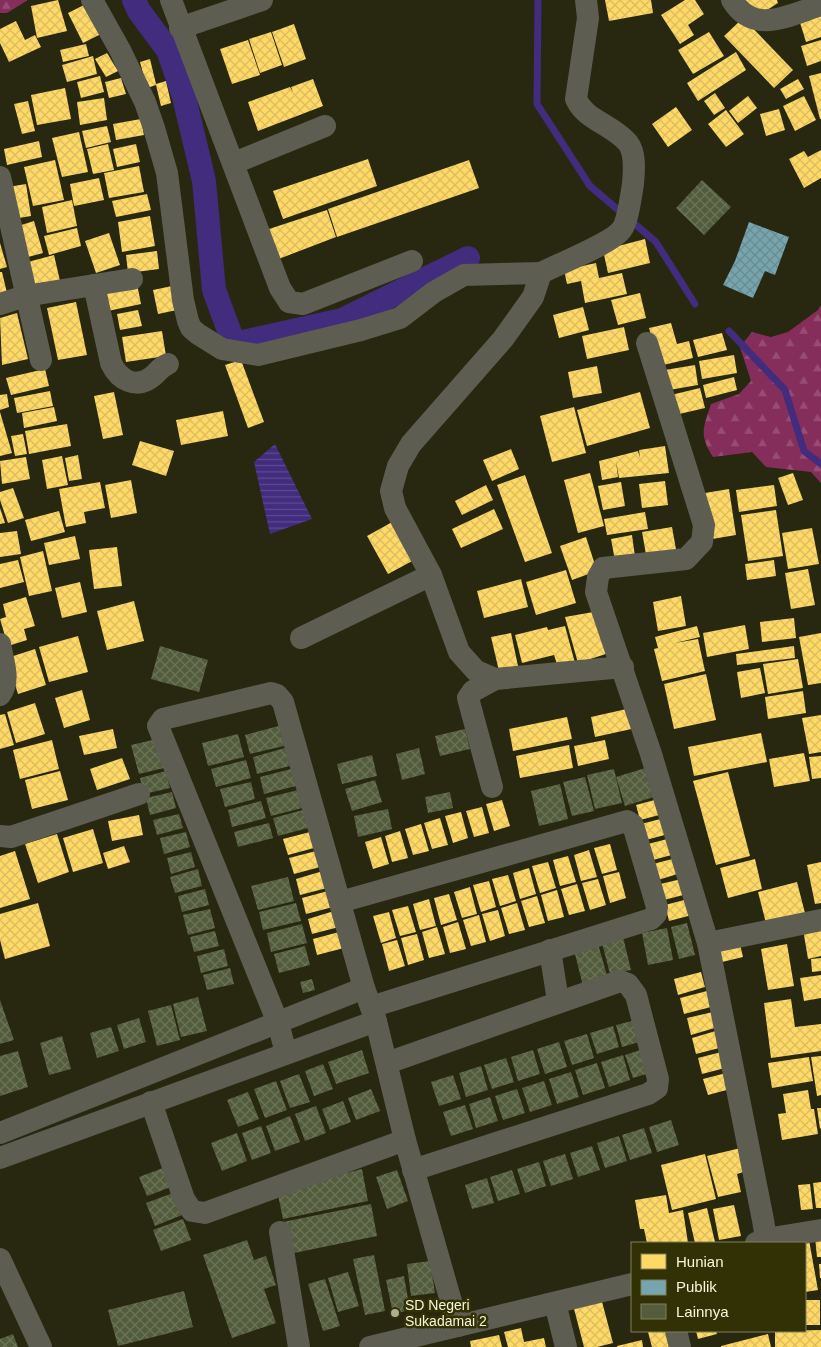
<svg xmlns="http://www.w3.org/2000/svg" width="821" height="1347" viewBox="0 0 821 1347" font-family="Helvetica,sans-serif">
	<defs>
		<pattern id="forest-firs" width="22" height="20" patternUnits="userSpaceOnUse" patternTransform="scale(1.25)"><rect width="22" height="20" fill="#852e5c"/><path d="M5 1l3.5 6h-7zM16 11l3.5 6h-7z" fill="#974d73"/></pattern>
		<pattern id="water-rules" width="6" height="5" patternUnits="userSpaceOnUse" patternTransform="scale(1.25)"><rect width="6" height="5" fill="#412c7e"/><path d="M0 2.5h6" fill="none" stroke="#5d4b90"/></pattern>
		<pattern id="homes-cross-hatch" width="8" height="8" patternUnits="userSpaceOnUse" patternTransform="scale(1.25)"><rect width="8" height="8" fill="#ffd966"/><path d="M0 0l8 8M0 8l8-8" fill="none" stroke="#dbbc5f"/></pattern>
		<pattern id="public-cross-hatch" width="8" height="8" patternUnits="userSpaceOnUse" patternTransform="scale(1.25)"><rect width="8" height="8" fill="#76a5af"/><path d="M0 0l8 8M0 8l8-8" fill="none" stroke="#698a8e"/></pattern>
		<pattern id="building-cross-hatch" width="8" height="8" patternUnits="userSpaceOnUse" patternTransform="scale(1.25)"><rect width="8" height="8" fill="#535c3c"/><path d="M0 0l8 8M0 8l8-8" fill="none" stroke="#6c7458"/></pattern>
	</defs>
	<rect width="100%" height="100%" fill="#282710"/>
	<g fill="url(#forest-firs)">
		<polygon points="0,0 28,0 7,13 0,13"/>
		<path d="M 821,305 L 821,483 L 811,472 L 766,467 L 752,452 L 713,457 C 699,435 703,428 711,404 L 739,394 L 751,381 L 740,347 L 752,332 L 771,337 L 788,332 L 818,310 Z"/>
	</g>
	<polygon fill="url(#water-rules)" points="275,444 312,519 270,534 254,462"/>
	<g fill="url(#homes-cross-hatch)">
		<polygon points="58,0 67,31 37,38 31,6"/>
		<polygon points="605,0 651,0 653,13 609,21"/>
		<polygon points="685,0 695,0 704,14 688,25 694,35 680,44 661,15"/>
		<polygon points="745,0 777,0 778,3 756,17"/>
		<polygon points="90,2 105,32 83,43 68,13"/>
		<polygon points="821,9 821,37 806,42 798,16"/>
		<polygon points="743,18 793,70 774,88 724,36"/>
		<polygon points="16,21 25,40 35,35 41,47 9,62 0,43 0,29"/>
		<polygon points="294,24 306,59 284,67 272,32"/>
		<polygon points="271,32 282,65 260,73 249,39"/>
		<polygon points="709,32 724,56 693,74 678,50"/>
		<polygon points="248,40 260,75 232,84 220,49"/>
		<polygon points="821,40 821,61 807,66 801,46"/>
		<polygon points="86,44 89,56 63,62 60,50"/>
		<polygon points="736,52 746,70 698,101 687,83"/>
		<polygon points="107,53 118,71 106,77 95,59"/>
		<polygon points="93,56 97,74 67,82 62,65"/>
		<polygon points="150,59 156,84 166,81 171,103 161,106 156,85 147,88 140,62"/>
		<polygon points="821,73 821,119 820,119 809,76"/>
		<polygon points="100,76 104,92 81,98 77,82"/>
		<polygon points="121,78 126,94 109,98 105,82"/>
		<polygon points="313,79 323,106 258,131 248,102 290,87 293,92 291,87"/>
		<polygon points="798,79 804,89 786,99 780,89"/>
		<polygon points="65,88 71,119 37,125 31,95"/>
		<polygon points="715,93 725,108 714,115 704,101"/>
		<polygon points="748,96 757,108 738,123 729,111"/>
		<polygon points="804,96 816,120 795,131 783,106"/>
		<polygon points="104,98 107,120 80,125 77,102"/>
		<polygon points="28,101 35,131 22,134 14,104"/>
		<polygon points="676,107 692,130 668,147 652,124"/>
		<polygon points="779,109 785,130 766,136 760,114"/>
		<polygon points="726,110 744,134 726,147 708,124"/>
		<polygon points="141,119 144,135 116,140 113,124"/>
		<polygon points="107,126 111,142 86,148 82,131"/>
		<polygon points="79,132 88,172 62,177 52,138"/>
		<polygon points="39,141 42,157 7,165 4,149"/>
		<polygon points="108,144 114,170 93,174 87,149"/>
		<polygon points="136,144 140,162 117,167 113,149"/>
		<polygon points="821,150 821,178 804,188 789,159 804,151 808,157"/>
		<polygon points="368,159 377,186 283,219 273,191"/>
		<polygon points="55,160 64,200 33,206 24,167"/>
		<polygon points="469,160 479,188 337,237 328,209"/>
		<polygon points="139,166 144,192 109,198 104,173"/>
		<polygon points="99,178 104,200 74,206 70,184"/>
		<polygon points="26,184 31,216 13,219 8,187"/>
		<polygon points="147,194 151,210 116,217 112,201"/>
		<polygon points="72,200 77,226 47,233 42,207"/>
		<polygon points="327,210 336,237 276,260 266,230"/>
		<polygon points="150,216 155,246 122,252 118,222"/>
		<polygon points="34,221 43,253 28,257 18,226"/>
		<polygon points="77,228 81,246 49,255 44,236"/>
		<polygon points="109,233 120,265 96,273 85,241"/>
		<polygon points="645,239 650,263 608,273 603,250"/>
		<polygon points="0,243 7,267 0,269"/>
		<polygon points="157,251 159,269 128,273 126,255"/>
		<polygon points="54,255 60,281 35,288 28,262"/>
		<polygon points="596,263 599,278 622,273 627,294 585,303 581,281 567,284 564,270"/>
		<polygon points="0,272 2,272 7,293 0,295"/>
		<polygon points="137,284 141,304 108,311 104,291"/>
		<polygon points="172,286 177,310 158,314 153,290"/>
		<polygon points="640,293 646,318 618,325 611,300"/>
		<polygon points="76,302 87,355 58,360 47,308"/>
		<polygon points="583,307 589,330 559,338 553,315"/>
		<polygon points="138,310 142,326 120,330 117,314"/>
		<polygon points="17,313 28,359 2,365 0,318"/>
		<polygon points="671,323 677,344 689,341 693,358 659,366 649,328"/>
		<polygon points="624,327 629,350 587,359 582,336"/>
		<polygon points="162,331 166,356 126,362 122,337"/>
		<polygon points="722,333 727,350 698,357 693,340"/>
		<polygon points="734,355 737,373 702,379 699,361"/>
		<polygon points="241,360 264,422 248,428 225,365"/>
		<polygon points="695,365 698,385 669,390 665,370"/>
		<polygon points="597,366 602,393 573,398 568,372"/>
		<polygon points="45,369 49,386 11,395 6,378"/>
		<polygon points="734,377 737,390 706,398 703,385"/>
		<polygon points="700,388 705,408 675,415 671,395"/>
		<polygon points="50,391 53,406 17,413 14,398"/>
		<polygon points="114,392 123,435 103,439 94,396"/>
		<polygon points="640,392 650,428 587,446 577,410"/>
		<polygon points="7,394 9,407 0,410 0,395"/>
		<polygon points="54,407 57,421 24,428 22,413"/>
		<polygon points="574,407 586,453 552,462 540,416"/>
		<polygon points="223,411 228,436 181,445 176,420"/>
		<polygon points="0,412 12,453 0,456"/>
		<polygon points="67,424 71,446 29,454 25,431"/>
		<polygon points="23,434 27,454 15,456 11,436"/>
		<polygon points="140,441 174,451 166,476 132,465"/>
		<polygon points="665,446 669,473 619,478 616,461 618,477 602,480 599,461 638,451 640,458 639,450"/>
		<polygon points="511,449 519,469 492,481 483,460"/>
		<polygon points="78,455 82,479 69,481 65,458"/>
		<polygon points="62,456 68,485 47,489 42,460"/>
		<polygon points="26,457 30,479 2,484 0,461"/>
		<polygon points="590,473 604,526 578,533 564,480"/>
		<polygon points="793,473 803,500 788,505 778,478"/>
		<polygon points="525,475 552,553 525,562 497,485"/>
		<polygon points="131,480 137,513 111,518 105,485"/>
		<polygon points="665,481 668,505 642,508 639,484"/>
		<polygon points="100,482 105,508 84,512 86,523 66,527 59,489"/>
		<polygon points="621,482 625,506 603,510 598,486"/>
		<polygon points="486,485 493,500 462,515 455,501"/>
		<polygon points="774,485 777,506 739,512 736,490"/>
		<polygon points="13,488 24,518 8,523 0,500 0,492"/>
		<polygon points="729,489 736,535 712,539 705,493"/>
		<polygon points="0,508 5,523 0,524"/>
		<polygon points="494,509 503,529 461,548 452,529"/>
		<polygon points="776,510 783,556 748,561 741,515"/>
		<polygon points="59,511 65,532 31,541 25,520"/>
		<polygon points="645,512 648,529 607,535 604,519"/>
		<polygon points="394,521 416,559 388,574 367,536"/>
		<polygon points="672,527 677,555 647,560 642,532"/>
		<polygon points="812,528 819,564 788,569 782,533"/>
		<polygon points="17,531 21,554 0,557 0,533"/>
		<polygon points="632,535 636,564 616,566 611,539"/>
		<polygon points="75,536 80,559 49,565 44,543"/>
		<polygon points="586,537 597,571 572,580 560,546"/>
		<polygon points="117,547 122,586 94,589 89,550"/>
		<polygon points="43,551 52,591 29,596 20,557"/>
		<polygon points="18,560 24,582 0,588 0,564"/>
		<polygon points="774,560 776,576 747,580 745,564"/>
		<polygon points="808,569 815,605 791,609 785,573"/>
		<polygon points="566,570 576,603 536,615 526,582"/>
		<polygon points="521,579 528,607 484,618 477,591"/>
		<polygon points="80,582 87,612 62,618 55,588"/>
		<polygon points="681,596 686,626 658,631 653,602"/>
		<polygon points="26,597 35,626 24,629 27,640 8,646 0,619 6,617 3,604"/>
		<polygon points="134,601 144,641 107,650 97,611"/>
		<polygon points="599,611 612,652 578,663 565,617"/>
		<polygon points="794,618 796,638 762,642 760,622"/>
		<polygon points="745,625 749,649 707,657 703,633"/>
		<polygon points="565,626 575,663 558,667 554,655 522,663 515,635 547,627 548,630"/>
		<polygon points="697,626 700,637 675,643 698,639 705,671 662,681 654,649 658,648 655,637"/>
		<polygon points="511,633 518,666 499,671 491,637"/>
		<polygon points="821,633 821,683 808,685 799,637"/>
		<polygon points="78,636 88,672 49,682 39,647"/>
		<polygon points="794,646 795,658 737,665 736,654"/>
		<polygon points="35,649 46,685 18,694 7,658"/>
		<polygon points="798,659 803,688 768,694 763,664"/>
		<polygon points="760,668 765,693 741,698 737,672"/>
		<polygon points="706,674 716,720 674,729 664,684"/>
		<polygon points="82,690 90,720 64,728 55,698"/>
		<polygon points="803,691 806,713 768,719 765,697"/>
		<polygon points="35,703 45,734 16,743 7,712"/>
		<polygon points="631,708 636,728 595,737 591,717"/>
		<polygon points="5,714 14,745 0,749 0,715"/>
		<polygon points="821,715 821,752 809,754 802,718"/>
		<polygon points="567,717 572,739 513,751 509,729"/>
		<polygon points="113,729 117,748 84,755 79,736"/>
		<polygon points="761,733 767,762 694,776 688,747"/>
		<polygon points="52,740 59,769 20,779 13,750"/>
		<polygon points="605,740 609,759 578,766 574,746"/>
		<polygon points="569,745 573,768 520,778 516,756"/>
		<polygon points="804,753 810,781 774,787 769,759"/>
		<polygon points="821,756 821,778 812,779 809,757"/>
		<polygon points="122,758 130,779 97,790 90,769"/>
		<polygon points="60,771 68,800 32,809 25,780"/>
		<polygon points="728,772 750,856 716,865 693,781"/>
		<polygon points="662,798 667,813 640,820 636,805"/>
		<polygon points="502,800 510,826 494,831 486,804"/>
		<polygon points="482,807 489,833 474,837 466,811"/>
		<polygon points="461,812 468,838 453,843 445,816"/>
		<polygon points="139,815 143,835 112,841 108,821"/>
		<polygon points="668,817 672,833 646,840 641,824"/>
		<polygon points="440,818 448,845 432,849 424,823"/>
		<polygon points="421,824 429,851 413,855 405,829"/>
		<polygon points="93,829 103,863 73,872 63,838"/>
		<polygon points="400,831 408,858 392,862 385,836"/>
		<polygon points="310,832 314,848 288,855 283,839"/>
		<polygon points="57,834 69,872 38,883 25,844"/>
		<polygon points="381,837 389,864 373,869 365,842"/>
		<polygon points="675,837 679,853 653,860 648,844"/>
		<polygon points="610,844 617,870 602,874 594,848"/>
		<polygon points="124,846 130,862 108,869 103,853"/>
		<polygon points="589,850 597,877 581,881 574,855"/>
		<polygon points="15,851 30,899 0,908 0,856"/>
		<polygon points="316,851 320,867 294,874 289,858"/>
		<polygon points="568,856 576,882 560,886 553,860"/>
		<polygon points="680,857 684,872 658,880 653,864"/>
		<polygon points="755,859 762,889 728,898 720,868"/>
		<polygon points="548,862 556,888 540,893 532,866"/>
		<polygon points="821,862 821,903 815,904 807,865"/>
		<polygon points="529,868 536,894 520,899 513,873"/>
		<polygon points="323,871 327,888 300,895 296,879"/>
		<polygon points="619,872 626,898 610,903 603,876"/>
		<polygon points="508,875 516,901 500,906 492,879"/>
		<polygon points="686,878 691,893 664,900 660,884"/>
		<polygon points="598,879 606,905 590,910 582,883"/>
		<polygon points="489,881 496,907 481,912 473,885"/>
		<polygon points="797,882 806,917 767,927 758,892"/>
		<polygon points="577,884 585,911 569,915 561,889"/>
		<polygon points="470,887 477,914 462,918 454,892"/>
		<polygon points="557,890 564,917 548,921 541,895"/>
		<polygon points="328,891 333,907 306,914 302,898"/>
		<polygon points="449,894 457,920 441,925 434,898"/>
		<polygon points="537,896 545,923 529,927 521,901"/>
		<polygon points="692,898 696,914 669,921 665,905"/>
		<polygon points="429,899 436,926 420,930 413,904"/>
		<polygon points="38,903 50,946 5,959 0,940 0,914"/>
		<polygon points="517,903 525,930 509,934 501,908"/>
		<polygon points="408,906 416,932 400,936 392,910"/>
		<polygon points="498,910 505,936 490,941 482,914"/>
		<polygon points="334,911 339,927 312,934 308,919"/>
		<polygon points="389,912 396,938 381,943 373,916"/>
		<polygon points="479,915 486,942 471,946 463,920"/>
		<polygon points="458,922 466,949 450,953 443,927"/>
		<polygon points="821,926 821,956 808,959 803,929"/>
		<polygon points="437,927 445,954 429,958 422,932"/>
		<polygon points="339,932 344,948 317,955 313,939"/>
		<polygon points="417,934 424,960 408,965 401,938"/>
		<polygon points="397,940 405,966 389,971 382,944"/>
		<polygon points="740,944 743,957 722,962 719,949"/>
		<polygon points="787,944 794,986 768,990 761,949"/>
		<polygon points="821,958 821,971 812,972 811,959"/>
		<polygon points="701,972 705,987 678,995 674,979"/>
		<polygon points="821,975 821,998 804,1001 800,978"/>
		<polygon points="707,991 711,1007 684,1014 680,998"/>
		<polygon points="791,999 795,1027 821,1024 821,1051 771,1058 764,1003"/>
		<polygon points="713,1012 718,1027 691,1035 687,1018"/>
		<polygon points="719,1030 723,1047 696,1054 692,1038"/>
		<polygon points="725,1051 729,1067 702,1074 698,1058"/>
		<polygon points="821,1056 821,1095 817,1096 811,1057"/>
		<polygon points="809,1057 813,1081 772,1088 768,1063"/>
		<polygon points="730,1072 734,1088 708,1095 703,1079"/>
		<polygon points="808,1090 811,1109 814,1109 818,1134 782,1140 778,1114 786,1113 783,1094"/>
		<polygon points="817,1108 821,1108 821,1128 820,1129"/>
		<polygon points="745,1147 750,1170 737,1174 741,1192 718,1197 707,1156"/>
		<polygon points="705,1154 716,1199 672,1210 661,1165"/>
		<polygon points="821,1182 821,1208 816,1208 813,1183"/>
		<polygon points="810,1184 813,1209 801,1210 798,1185"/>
		<polygon points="666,1195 669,1213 683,1210 688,1243 647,1243 644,1229 640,1229 635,1200"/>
		<polygon points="734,1205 741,1236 719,1240 713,1209"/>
		<polygon points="707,1208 715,1242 695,1243 688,1213"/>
		<polygon points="821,1236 821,1257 817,1257 815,1237"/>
		<polygon points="809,1240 818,1290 805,1292 805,1243"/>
		<polygon points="819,1264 821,1264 821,1278 820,1278"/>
		<polygon points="601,1298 613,1343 597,1347 584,1347 573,1305"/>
		<rect x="805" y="1300" width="15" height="25"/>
		<polygon points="521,1328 524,1342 544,1338 546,1347 508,1347 504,1332"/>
		<polygon points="821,1330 821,1347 775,1347 775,1331"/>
		<polygon points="675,1331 679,1347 652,1347 648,1332"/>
		<polygon points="696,1331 716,1331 717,1334 698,1339"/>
		<polygon points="768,1334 771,1347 721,1347 721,1346"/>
		<polygon points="499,1335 502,1347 471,1347 470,1341"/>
		<polygon points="642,1340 643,1347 617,1347 617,1346"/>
	</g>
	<polygon fill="url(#public-cross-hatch)" points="749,222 789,237 775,275 765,271 753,298 723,285 735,261"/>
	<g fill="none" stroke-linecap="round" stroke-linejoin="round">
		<g stroke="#412c7e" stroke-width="7">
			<polyline points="538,0 537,104 590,186 656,242 695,304"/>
			<polyline points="729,331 785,390 804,451 821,464"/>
		</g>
		<polyline stroke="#412c7e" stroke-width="24" points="134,0 139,11 168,50 184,97 204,181 214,290 234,344 342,320 468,258"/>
	</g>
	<g fill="url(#building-cross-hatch)">
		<polygon points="702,180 731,207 704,235 676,208"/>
		<polygon points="160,646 208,660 199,692 151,679"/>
		<polygon points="279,726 284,746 250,754 245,735"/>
		<polygon points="465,729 470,749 440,756 435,736"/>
		<polygon points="238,734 244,757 208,766 202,743"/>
		<polygon points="157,739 164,768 139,774 131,745"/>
		<polygon points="285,748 290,766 257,774 253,757"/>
		<polygon points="419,748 425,774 402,780 396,754"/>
		<polygon points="372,755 377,776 342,784 337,764"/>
		<polygon points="246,760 251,778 216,787 211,769"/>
		<polygon points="652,766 660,795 625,806 616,777"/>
		<polygon points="291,769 296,786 264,794 260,777"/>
		<polygon points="614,769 622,803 595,809 587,775"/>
		<polygon points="166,771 170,788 144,794 140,778"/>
		<polygon points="585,777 594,811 572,816 563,782"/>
		<polygon points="375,780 382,802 352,811 345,789"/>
		<polygon points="251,782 255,799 225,807 220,789"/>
		<polygon points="560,784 568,819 539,826 531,791"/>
		<polygon points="298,790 302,808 271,816 266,798"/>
		<polygon points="172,792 176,808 150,815 146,798"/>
		<polygon points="450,792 453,808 428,813 425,797"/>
		<polygon points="261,801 266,818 232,827 228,810"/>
		<polygon points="388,809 392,829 358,837 354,816"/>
		<polygon points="303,810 308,828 278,836 273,818"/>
		<polygon points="179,814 183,828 157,835 153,820"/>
		<polygon points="269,823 273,838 238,847 234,832"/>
		<polygon points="186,832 190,847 164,854 160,838"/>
		<polygon points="191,852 195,867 171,874 167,858"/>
		<polygon points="198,869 202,886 175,893 170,877"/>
		<polygon points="288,877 294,901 258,910 251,886"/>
		<polygon points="205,889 209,905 182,912 178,896"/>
		<polygon points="296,903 301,921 263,930 259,912"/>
		<polygon points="210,909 215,928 188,935 183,915"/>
		<polygon points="687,923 695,955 679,959 671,927"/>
		<polygon points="302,924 307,943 271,952 267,933"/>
		<polygon points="667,928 673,960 648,965 642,933"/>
		<polygon points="215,931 219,946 194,952 190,937"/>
		<polygon points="623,937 631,970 610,974 602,943"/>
		<polygon points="598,944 608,979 583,986 574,950"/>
		<polygon points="305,946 310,965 279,973 274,954"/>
		<polygon points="224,949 228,966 201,973 197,956"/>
		<polygon points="230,968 234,984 207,990 203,975"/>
		<polygon points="312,979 315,990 303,993 300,982"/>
		<polygon points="198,997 207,1031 181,1037 173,1004"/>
		<polygon points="0,1000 14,1040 0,1044"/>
		<polygon points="171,1005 180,1040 157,1046 148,1011"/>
		<polygon points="139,1018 146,1042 124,1049 117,1025"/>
		<polygon points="640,1019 646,1040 622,1047 616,1025"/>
		<polygon points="613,1026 619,1047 597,1054 590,1033"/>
		<polygon points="111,1027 119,1051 97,1058 90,1033"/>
		<polygon points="587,1034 594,1058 572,1065 564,1041"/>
		<polygon points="62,1036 71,1069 49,1075 40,1043"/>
		<polygon points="559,1042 567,1067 545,1074 537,1049"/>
		<polygon points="646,1048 653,1072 633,1078 625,1055"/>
		<polygon points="362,1050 369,1073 336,1084 328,1062"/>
		<polygon points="533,1050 540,1074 518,1081 511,1057"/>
		<polygon points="18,1051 28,1087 0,1096 0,1056"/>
		<polygon points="623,1055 630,1080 609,1087 601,1062"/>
		<polygon points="506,1058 514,1082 492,1089 484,1065"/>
		<polygon points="597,1063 605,1088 583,1095 575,1070"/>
		<polygon points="323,1064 333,1089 314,1096 305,1071"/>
		<polygon points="481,1066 488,1090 466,1097 459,1073"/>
		<polygon points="571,1072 579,1097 557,1104 549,1079"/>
		<polygon points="299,1074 310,1102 290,1108 280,1081"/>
		<polygon points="453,1075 461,1099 439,1106 431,1082"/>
		<polygon points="276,1081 287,1110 265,1118 254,1089"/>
		<polygon points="544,1081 552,1105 530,1112 522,1088"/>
		<polygon points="371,1089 380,1111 356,1120 348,1098"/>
		<polygon points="517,1089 525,1113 503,1120 495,1096"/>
		<polygon points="248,1092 259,1119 238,1127 227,1100"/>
		<polygon points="490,1097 498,1121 476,1128 469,1104"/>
		<polygon points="343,1101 351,1122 330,1130 322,1109"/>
		<polygon points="465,1105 473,1129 451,1136 443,1112"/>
		<polygon points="316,1106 326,1133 305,1141 295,1114"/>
		<polygon points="290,1116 300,1142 275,1151 266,1126"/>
		<polygon points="671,1120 679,1145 657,1152 649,1127"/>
		<polygon points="261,1126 271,1153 252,1160 242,1133"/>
		<polygon points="644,1128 652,1153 630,1160 622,1135"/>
		<polygon points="237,1133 247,1161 222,1171 211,1143"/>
		<polygon points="619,1136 627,1161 605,1168 597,1143"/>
		<polygon points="592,1146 600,1170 578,1177 570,1153"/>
		<polygon points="565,1154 573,1179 551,1186 543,1161"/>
		<polygon points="539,1162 546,1186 525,1193 517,1169"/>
		<polygon points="163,1168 171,1187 147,1196 139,1177"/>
		<polygon points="362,1169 368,1201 283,1219 277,1190"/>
		<polygon points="397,1170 408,1201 387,1209 376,1177"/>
		<polygon points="512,1170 520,1194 498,1201 490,1177"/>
		<polygon points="487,1178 494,1203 472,1209 465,1185"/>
		<polygon points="173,1193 182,1215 155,1226 146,1203"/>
		<polygon points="371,1204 377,1236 289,1254 283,1222"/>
		<polygon points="183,1219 191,1240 161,1251 153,1230"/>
		<polygon points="247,1240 254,1260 266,1256 276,1285 264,1289 276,1323 232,1338 203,1255"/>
		<polygon points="374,1255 385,1311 365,1315 353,1259"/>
		<polygon points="430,1261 435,1293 411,1296 407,1264"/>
		<polygon points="348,1272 359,1306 338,1312 328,1278"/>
		<polygon points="404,1276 410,1310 393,1314 386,1280"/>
		<polygon points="325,1279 340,1326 323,1331 308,1284"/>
		<polygon points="184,1291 193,1327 118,1346 108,1310"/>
		<polygon points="13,1334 18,1347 0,1347 0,1339"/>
	</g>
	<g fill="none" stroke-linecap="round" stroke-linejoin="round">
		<g stroke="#5d5d51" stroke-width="22">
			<polyline points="92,0 120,50 145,102 154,128 167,173 183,300 188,321 191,328 198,334 222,349 258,355 361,330 400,318 434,292 464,275 541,273"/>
			<polyline points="171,0 280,288 289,302 303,304 412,261"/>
			<path d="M 586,0 L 588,18 L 576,99 C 586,121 612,124 628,143 C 636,153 634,172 633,184 C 631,195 628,221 622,229 C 613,243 558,264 541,273 L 533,297 L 503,339 L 411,444 L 398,466 L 391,491 L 395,508 L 431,575 L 459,652 L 476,671 L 495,679 L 623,667"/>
			<path d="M 732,0 C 754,36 789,15 821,5"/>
			<polyline points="180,28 262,0"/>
			<polyline points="234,163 325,126"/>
			<polyline points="0,177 41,360"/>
			<path d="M 94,285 L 111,363 C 119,380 136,390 153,376 C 159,371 160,367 168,364"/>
			<polyline points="0,304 25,296 132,279"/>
			<polyline points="647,343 704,525 702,542 686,559 603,568 598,577 596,592 651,754 708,943 763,1220 766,1239 756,1243"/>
			<polyline points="301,638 431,575"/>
			<path d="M 0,644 C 3,661 11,681 0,695"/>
			<polyline points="492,787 468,698 473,691 495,679"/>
			<polyline points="0,836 11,837 139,794"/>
			<polyline points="340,902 627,821 633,825 657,907 656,914 651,919 371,1007"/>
			<polyline points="708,943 821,920"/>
			<polyline points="550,950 558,1001"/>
			<polyline points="286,1053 278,1023 158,726 163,719 271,693 277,695 283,702 364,988 376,1021 405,1140 458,1326"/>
			<polyline points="387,1063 620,981 628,984 636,995 658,1079 657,1088 648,1094 413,1170"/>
			<polyline points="151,1102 184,1199 192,1211 205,1213 405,1140"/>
			<polyline points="0,1133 364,988"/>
			<polyline points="0,1158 376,1021"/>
			<polyline points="280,1232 299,1347"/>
			<polyline points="766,1239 821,1230"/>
			<polyline points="0,1259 41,1347"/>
			<polyline points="555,1303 566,1347"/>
			<polyline points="676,1331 680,1347"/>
			<polyline points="370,1347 632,1284"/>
		</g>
	</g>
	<circle fill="#adae93" stroke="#323105" stroke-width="2" cx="395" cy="1313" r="5"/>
	<g text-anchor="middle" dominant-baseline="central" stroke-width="5" stroke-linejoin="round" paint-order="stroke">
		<g font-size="14" fill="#f5f6d9" stroke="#323105" text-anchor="start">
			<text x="405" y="1305">SD Negeri<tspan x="405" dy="16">Sukadamai 2</tspan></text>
		</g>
	</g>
	<rect x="631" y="1242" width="175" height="90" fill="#323105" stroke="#80805a"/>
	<rect x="641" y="1254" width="25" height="15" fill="#ffd966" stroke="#80805a"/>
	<text x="676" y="1267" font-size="15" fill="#f5f6d9">Hunian</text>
	<rect x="641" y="1280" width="25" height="15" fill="#76a5af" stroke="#80805a"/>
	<text x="676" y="1292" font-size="15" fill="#f5f6d9">Publik</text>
	<rect x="641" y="1304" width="25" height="15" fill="#535c3c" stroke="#80805a"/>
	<text x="676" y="1317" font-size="15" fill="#f5f6d9">Lainnya</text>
</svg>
